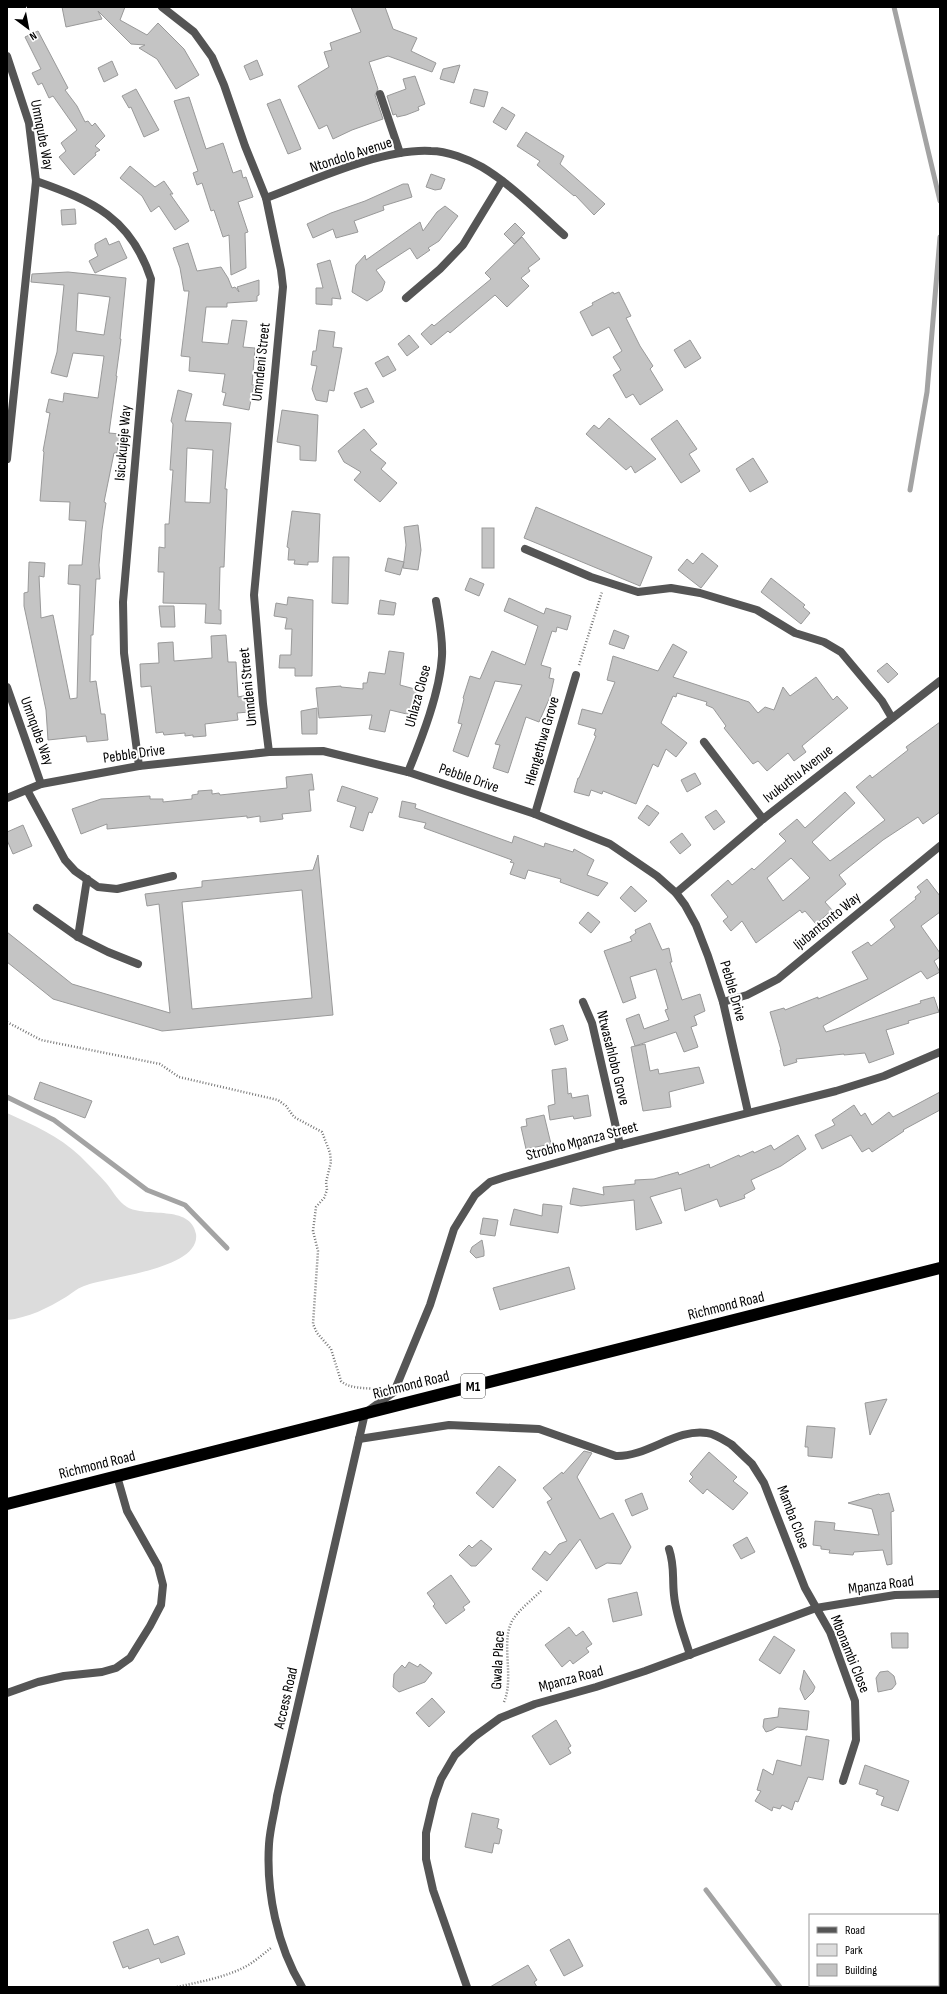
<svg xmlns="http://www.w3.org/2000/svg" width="947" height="1994" viewBox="0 0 947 1994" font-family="'Sofia Sans Condensed',sans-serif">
	<rect width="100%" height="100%" fill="#fff"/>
	<path fill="#dcdcdc" d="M 7,1113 C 33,1125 59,1136 80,1156 C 89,1165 99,1175 107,1184 C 114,1193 118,1201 127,1207 C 145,1218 191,1204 196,1234 C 201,1269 108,1277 87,1285 C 79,1287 72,1293 66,1297 C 48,1308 28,1318 7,1320 Z"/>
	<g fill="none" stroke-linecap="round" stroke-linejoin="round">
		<g stroke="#a3a3a3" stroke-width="5">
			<polyline points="894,7 940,201"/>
			<polyline points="910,490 927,392 940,237"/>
			<polyline points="7,1097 54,1120 147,1190 185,1205 227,1248"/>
			<polyline points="706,1890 780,1987"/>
		</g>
	</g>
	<g fill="#c4c4c4" stroke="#999" fill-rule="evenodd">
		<polygon points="62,7 125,7 120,20 147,35 158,23 184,49 199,75 176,89 157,59 139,48 145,45 131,44 98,11 102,19 66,27"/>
		<polygon points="351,7 385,7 393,29 417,38 411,51 436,63 432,72 388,56 369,62 378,89 375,95 383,119 352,130 333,139 327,125 319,129 298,86 329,67 324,52 332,50 330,43 361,32"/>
		<polygon points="38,31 68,88 65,90 77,106 85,122 88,121 92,126 95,123 105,136 95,146 100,150 95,153 96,155 74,175 59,157 66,151 61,143 77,130 53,96 49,98 42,83 38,85 32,73 41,69 25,37"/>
		<polygon points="257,60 263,75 250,80 244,66"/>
		<polygon points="112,61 118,75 104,82 98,68"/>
		<polygon points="460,65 454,83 440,79 443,69"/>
		<polygon points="415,76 425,104 418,107 419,110 406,115 397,117 396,114 393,115 387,96 406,89 403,79"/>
		<polygon points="136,89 159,130 144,137 131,107 129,108 122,96"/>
		<polygon points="474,89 488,92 484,107 470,103"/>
		<polygon points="189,97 206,149 223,143 233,173 241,170 243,178 246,177 253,197 238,202 248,232 245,233 246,268 231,275 229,235 223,237 214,210 211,211 202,183 197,185 193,173 198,171 174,101"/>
		<polygon points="280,99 301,149 288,154 267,104"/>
		<polygon points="502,107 515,115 506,130 493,122"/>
		<polygon points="526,132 564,156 560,164 605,204 594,215 575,195 574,196 537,165 540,161 517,146"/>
		<polygon points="130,166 155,187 164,181 173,194 170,194 189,221 175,230 159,206 151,212 142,196 120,178"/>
		<polygon points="431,174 445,179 441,189 435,190 426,187"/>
		<polygon points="403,184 408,184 412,197 383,206 384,210 354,221 358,232 336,238 333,229 313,238 307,224 331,213 365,201"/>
		<polygon points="445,206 458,216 439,241 428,248 430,250 417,259 410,248 376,270 385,282 382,291 367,301 352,292 356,265 365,255 366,260 420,222 423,231 437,212"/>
		<polygon points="75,209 76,224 62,225 61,210"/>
		<polygon points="515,223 525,233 514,244 504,234"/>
		<polygon points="522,237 540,259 528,268 530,271 521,278 529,286 507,307 495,295 450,333 448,331 431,345 421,334 432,324 434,326 491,279 485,273"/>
		<polygon points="106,238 109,245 119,241 127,258 95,273 89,261 98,256 95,249 95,244"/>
		<polygon points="188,243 197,271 221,267 228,278 232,288 235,287 239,292 237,287 259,280 259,295 257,296 257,301 227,303 227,307 206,307 202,342 228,344 232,320 247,321 243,347 255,348 252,385 254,385 249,410 223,405 226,393 222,392 225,374 189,371 190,357 181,356 189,291 184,291 180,268 173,248"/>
		<polygon points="330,260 341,299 332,298 332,305 316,304 316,288 323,288 317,264"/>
		<path d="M 68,272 L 126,278 L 120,339 L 121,339 L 116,376 L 117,376 L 109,433 L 120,434 L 117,453 L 114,453 L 104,502 L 106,503 L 102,530 L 99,565 L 100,579 L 96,579 L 93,635 L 91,635 L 90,682 L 96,681 L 101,714 L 105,714 L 108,740 L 87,742 L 86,736 L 48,740 L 46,710 L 24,606 L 24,593 L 28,592 L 29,562 L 45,563 L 44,577 L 39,576 L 41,618 L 53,615 L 70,699 L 77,698 L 80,585 L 68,584 L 69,565 L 82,565 L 86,521 L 69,520 L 70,502 L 40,501 L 44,452 L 43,451 L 50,413 L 46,412 L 49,399 L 63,402 L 64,393 L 98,398 L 104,356 L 73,353 L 67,377 L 51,373 L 57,352 L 64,285 L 31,282 L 32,274 ZM 78,293 L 110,297 L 104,335 L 76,331 Z"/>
		<polygon points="613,292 614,294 619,292 631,316 626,318 640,346 653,366 650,369 663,390 640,405 633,394 626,398 613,375 621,370 613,357 622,351 609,327 592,336 580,312 593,305 592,303"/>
		<polygon points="319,330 335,332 333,347 342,348 334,391 329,390 327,402 316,400 312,389 317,366 311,365 313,351 316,351"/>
		<polygon points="409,335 419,347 407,356 398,344"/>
		<polygon points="690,340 701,358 685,368 674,350"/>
		<polygon points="388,356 396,370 383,377 375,363"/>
		<polygon points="367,388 374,402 361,408 354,393"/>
		<path d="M 178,390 L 192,394 L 185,421 L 231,423 L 225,489 L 227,489 L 224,567 L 220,567 L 219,610 L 221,610 L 221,624 L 205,623 L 206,604 L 163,603 L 164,572 L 158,572 L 159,547 L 165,548 L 165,524 L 169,524 L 173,470 L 170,470 L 173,424 L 171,421 ZM 187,448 L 213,450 L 210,503 L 185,502 Z"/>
		<polygon points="282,410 318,415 316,461 300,460 300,446 277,442"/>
		<polygon points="609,418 632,438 656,459 635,473 631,466 626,470 586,434 594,425 599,429"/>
		<polygon points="677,420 697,449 689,454 700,471 681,483 651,439"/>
		<polygon points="364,429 377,444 370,450 386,463 381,469 397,483 380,502 354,480 361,472 344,462 338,451"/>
		<polygon points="753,458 768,482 750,492 736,469"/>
		<polygon points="536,507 652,557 640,586 524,538"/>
		<polygon points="292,511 320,514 318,562 308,562 308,565 294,564 295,560 288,560 289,548 287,547"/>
		<polygon points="418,525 421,550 418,570 403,568 406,545 404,527"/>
		<rect x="482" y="528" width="12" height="40"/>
		<polygon points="702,553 718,566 701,588 678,570 687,559 693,564"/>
		<polygon points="333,557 349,557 348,604 332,603"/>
		<polygon points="388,558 404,562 400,575 385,571"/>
		<polygon points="470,578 484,584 479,596 465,590"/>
		<polygon points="771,578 805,605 803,607 810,613 801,624 761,592"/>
		<polygon points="288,597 313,600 312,676 295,676 295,668 279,668 280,655 291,655 292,629 285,629 287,618 274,616 276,603 287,605"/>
		<polygon points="509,598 544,614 546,608 571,616 567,630 557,627 556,632 552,631 541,665 551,668 549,678 554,679 550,697 539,722 526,717 508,773 493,768 500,745 495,744 522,685 495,681 468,757 453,751 462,724 458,723 464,699 463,698 470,676 480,679 492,651 525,665 538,626 504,611"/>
		<polygon points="380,600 396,603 394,615 378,614"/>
		<polygon points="159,606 174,606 175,627 161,627"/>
		<polygon points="614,630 629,636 624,649 609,644"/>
		<polygon points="226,635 228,662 236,662 238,697 248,695 249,712 237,713 238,720 205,724 206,736 193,737 193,735 185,736 185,733 164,735 163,732 156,733 151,686 141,687 140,664 159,663 158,643 173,642 174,661 212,658 211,636"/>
		<polygon points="673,644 687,652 673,677 749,702 758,713 765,707 774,710 783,687 790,696 816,677 833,700 837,696 848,708 802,746 806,752 794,761 788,753 767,771 758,761 753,764 724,728 726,726 713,708 706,705 707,702 677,693 676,697 673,696 661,723 687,743 676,757 666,749 658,767 653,764 636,804 603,791 602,794 591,790 589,796 574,792 578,778 579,778 596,736 594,735 596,729 578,724 582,709 602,714 615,682 607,680 613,656 658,671"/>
		<polygon points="389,651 404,653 400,685 422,691 415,716 390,710 385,732 369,729 372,715 319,718 316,688 341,686 341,687 363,689 363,683 367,683 369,672 385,674"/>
		<polygon points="887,663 898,674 888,683 877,671"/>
		<polygon points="317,708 317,734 302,734 301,711"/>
		<path d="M 940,722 L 940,812 L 923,824 L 918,817 L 883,840 L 839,875 L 846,884 L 825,902 L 832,910 L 816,924 L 805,911 L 802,913 L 800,910 L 756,943 L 742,921 L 731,931 L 723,921 L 728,917 L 711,895 L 728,880 L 732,885 L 752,868 L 754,870 L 786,841 L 779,834 L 797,819 L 805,828 L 845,792 L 855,803 L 812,842 L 830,861 L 885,820 L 856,787 L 870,775 L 872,778 L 908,750 L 906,747 ZM 791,858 L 810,878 L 783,901 L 767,878 Z"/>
		<polygon points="695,773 701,784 687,792 681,780"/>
		<polygon points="312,774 314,790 309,790 311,811 282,814 283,819 260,822 260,816 247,818 247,816 107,829 107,824 81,834 72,809 101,799 150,796 150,799 163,799 163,802 192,799 192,795 198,794 198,791 212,790 212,794 219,793 220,795 287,788 286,777"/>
		<polygon points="342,786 378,798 372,813 369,812 363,831 350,827 356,807 337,801"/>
		<polygon points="402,801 416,804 415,808 512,843 514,836 544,847 545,843 573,852 574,849 594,860 587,875 608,883 598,896 560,882 561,879 528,870 525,879 510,874 514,863 510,862 512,860 424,828 426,823 399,817"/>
		<polygon points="647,805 659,813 649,826 638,818"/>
		<polygon points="716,810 725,822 714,830 705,817"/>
		<polygon points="23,825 32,846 13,854 7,840 7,832"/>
		<polygon points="682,833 691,845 680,854 670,842"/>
		<path d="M 318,855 L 333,1015 L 162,1031 L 53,999 L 7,962 L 7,932 L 72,984 L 170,1013 L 159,904 L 147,906 L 145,894 L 202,887 L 202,881 L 313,870 ZM 302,890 L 312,998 L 192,1009 L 182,902 Z"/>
		<polygon points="927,879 940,896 940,912 921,926 940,953 940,957 934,961 940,972 927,979 921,971 823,1026 826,1032 921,1003 920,1001 934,997 939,1012 908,1021 909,1023 886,1030 894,1054 869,1063 865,1053 844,1055 844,1054 796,1059 797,1062 784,1066 780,1050 781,1050 770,1012 784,1008 785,1010 818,997 818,999 868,979 852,952 868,942 871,946 895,927 890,920 916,899 915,897 921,892 917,887"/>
		<polygon points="631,886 647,901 635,912 620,898"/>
		<polygon points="588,912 600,922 591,933 579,923"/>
		<polygon points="650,923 662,950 669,948 672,962 670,962 682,1000 700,994 705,1011 694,1016 697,1025 691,1027 698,1047 684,1052 676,1032 635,1046 626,1019 639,1014 644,1029 669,1020 665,1010 668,1009 656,969 630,977 636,998 623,1003 604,951 632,941 630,937 636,933 635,930"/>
		<polygon points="563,1025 568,1040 555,1045 550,1029"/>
		<polygon points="645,1044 650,1071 658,1069 659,1074 699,1067 704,1083 669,1092 671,1107 643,1111 631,1047"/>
		<polygon points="566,1068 568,1094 571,1093 572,1098 588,1095 591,1116 574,1119 573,1116 550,1120 548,1106 555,1104 552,1070"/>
		<polygon points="40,1082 92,1101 85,1118 34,1099"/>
		<polygon points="940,1092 940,1110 903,1130 904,1131 872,1152 869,1148 862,1152 851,1135 822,1149 815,1135 835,1125 832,1120 854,1105 861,1116 865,1113 872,1125 889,1112 893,1117"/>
		<polygon points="544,1115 551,1144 526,1149 521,1127 527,1126 526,1119"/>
		<polygon points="798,1135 806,1149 781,1166 751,1180 755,1189 744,1195 745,1198 720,1207 717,1199 685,1211 681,1188 650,1197 662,1223 636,1230 634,1200 581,1206 570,1204 573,1188 604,1195 603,1187 635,1184 635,1180 654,1179 678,1172 679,1175 709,1164 710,1168 739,1155 740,1157 753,1151 754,1153 771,1145 774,1150"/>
		<polygon points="543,1204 562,1206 558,1233 510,1225 514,1209 542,1216"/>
		<polygon points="483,1218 498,1220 495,1236 480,1234"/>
		<polygon points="482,1240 484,1251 484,1256 476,1258 470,1252 472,1247"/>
		<polygon points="569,1267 575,1289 500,1310 493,1288"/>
		<polygon points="887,1399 870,1435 865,1403"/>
		<polygon points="807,1426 835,1428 832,1458 808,1456 808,1447 805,1447"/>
		<polygon points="584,1451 592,1453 577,1477 600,1519 613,1513 631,1547 621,1564 607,1563 596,1569 580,1539 547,1581 532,1569 545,1551 550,1555 559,1544 567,1541 547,1502 552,1499 543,1488 562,1472 563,1474"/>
		<polygon points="709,1452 737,1477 733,1481 748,1493 733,1510 707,1489 703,1494 689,1481 693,1477 690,1474"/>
		<polygon points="499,1466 516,1480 493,1508 476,1493"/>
		<polygon points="642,1493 648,1509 632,1516 625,1500"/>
		<polygon points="889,1493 894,1511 891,1512 892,1564 887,1565 883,1550 854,1552 853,1555 829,1553 830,1550 821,1549 821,1546 813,1545 815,1521 835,1523 834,1530 879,1535 872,1509 848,1503 879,1494 880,1495"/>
		<polygon points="747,1537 755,1552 741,1559 733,1545"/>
		<polygon points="481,1540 492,1549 476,1566 471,1566 459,1555 469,1545 472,1548"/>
		<polygon points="451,1575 470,1602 463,1607 465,1610 446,1624 433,1606 435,1604 427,1593"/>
		<polygon points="637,1592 642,1615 613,1622 608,1599"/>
		<polygon points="569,1627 576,1636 583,1631 592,1644 586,1648 589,1652 573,1664 570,1660 562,1667 545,1645"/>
		<polygon points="891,1633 908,1633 908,1648 892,1648"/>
		<polygon points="774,1636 795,1650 780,1674 759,1660"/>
		<polygon points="409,1662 418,1667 420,1664 432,1673 425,1682 399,1692 393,1687 394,1674 402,1665 405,1668"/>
		<polygon points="804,1670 815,1687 813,1692 805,1700 800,1689"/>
		<polygon points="888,1671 894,1676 896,1684 892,1689 878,1692 876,1678 880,1672"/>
		<polygon points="432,1698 445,1712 429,1727 416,1713"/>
		<polygon points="779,1708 809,1711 807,1730 777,1727 772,1730 766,1732 763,1727 764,1719 778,1717"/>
		<polygon points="556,1720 571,1746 568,1748 571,1753 550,1765 532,1736"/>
		<polygon points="806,1736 829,1740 823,1780 808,1777 798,1802 795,1801 792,1810 782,1805 780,1809 773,1807 772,1811 755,1801 761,1791 757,1790 763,1769 773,1775 777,1760 801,1766"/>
		<polygon points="865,1765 909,1781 898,1811 881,1805 884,1797 876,1794 878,1790 859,1784"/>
		<polygon points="472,1813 499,1819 497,1828 502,1830 499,1844 494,1843 492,1853 465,1847"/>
		<polygon points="148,1929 154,1945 178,1936 185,1954 161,1963 159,1958 129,1969 128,1966 123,1968 113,1942"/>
		<polygon points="569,1939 583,1966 564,1976 550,1950"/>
		<polygon points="528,1965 537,1980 534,1982 537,1987 490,1987"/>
	</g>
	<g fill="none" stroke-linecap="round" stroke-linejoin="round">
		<g stroke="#777" stroke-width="2.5" stroke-dasharray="1 2" stroke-linecap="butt">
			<polyline points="579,665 602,592"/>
			<path d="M 7,1022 L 41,1040 L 160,1064 L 179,1077 L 278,1100 L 286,1106 L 294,1117 L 322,1132 L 330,1153 L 331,1162 L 326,1182 L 327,1190 L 324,1198 L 316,1207 L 313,1231 L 318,1251 L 313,1324 L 317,1333 L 331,1349 L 341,1381 C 349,1389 367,1388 378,1389"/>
			<path d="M 504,1702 C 515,1676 499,1639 514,1618 C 521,1608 533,1599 542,1590"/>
			<path d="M 177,1987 C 199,1982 222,1978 243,1968 C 253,1963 262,1955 271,1948"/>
		</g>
		<g stroke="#555" stroke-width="8">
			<polyline points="380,94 400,153"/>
			<polyline points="525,549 591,577 638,592 671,588 700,593 757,610 795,633 824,642 841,652 882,701 892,718"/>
			<polyline points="27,790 65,860 75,871 98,887 117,889 173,876"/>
			<polyline points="37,908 78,937 108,952 138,964"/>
			<polyline points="78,937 87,879"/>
			<path d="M 359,1439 L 449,1425 L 539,1429 L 616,1456 C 647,1457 677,1428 707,1433 C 716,1434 724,1440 732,1445"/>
			<path d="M 669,1549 C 675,1567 672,1577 674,1595 C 676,1616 684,1635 690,1655"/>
			<polyline points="7,1693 38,1682 64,1676 102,1672 116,1668 130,1658 150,1626 161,1605 163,1585 158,1566 127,1511 117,1476"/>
		</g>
		<g stroke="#555" stroke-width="8">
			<polyline points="162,7 194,32 212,57 224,85 245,146 266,198 281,270 283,287 254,595 263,704 269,752"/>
			<polyline points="7,56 29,123 36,181 7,459"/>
			<path d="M 36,181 C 93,201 131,218 151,279 L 123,602 L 124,653 L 139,766"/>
			<path d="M 266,198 C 312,181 382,148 431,151 C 447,151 468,159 482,167 C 512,185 538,212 564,235"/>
			<polyline points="406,298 440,269 463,245 502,181"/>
			<polyline points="7,687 41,784"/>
			<polyline points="704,742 763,819"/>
			<path d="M 408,772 C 422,738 440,692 442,656 C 443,638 439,619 436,601"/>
			<polyline points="7,798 41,784 139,766 269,752 323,751 408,772 535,814 610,844 657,876 676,893 685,905 696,925 708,956 723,1002 748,1112"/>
			<polyline points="535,814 576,675"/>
			<polyline points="676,893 763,819 940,681"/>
			<polyline points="583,1002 592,1023 620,1145"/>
			<polyline points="723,1002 747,995 778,979 940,846"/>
			<polyline points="732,1445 752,1464 764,1483 805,1588 830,1632 855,1701 856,1740 843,1781"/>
			<path d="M 302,1987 C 277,1946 266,1891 269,1844 C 270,1828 275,1811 277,1796 L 365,1413 L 394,1392 L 430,1305 L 454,1229 L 475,1195 L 490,1182 L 505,1177 L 620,1145 L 836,1091 L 884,1076 L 940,1052"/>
			<polyline points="467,1987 433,1890 426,1859 426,1833 434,1799 441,1779 455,1755 474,1737 500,1718 535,1704 596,1687 645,1671 816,1608 895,1595 940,1594"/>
		</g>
		<polyline stroke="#000" stroke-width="12" points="7,1504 940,1268"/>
	</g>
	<g text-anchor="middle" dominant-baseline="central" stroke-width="4" stroke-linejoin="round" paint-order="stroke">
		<rect fill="#fff" stroke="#4c4c4c" stroke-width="1" x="461" y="1374" width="24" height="24" rx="3"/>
		<g font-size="14" font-weight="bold" fill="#000">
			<text x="473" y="1386">M1</text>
		</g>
		<g font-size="15" fill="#000" stroke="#fff">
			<text transform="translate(42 135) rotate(79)">Umnqube Way</text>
			<text transform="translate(351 155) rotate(-18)">Ntondolo Avenue</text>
			<text transform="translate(261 362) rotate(-84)">Umndeni Street</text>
			<text transform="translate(123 443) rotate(-85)">Isicukujeje Way</text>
			<text transform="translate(248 687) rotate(-96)">Umndeni Street</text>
			<text transform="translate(418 696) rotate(-75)">Uhlaza Close</text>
			<text transform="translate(37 731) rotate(70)">Umnqube Way</text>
			<text transform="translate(542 741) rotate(-74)">Hlengethwa Grove</text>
			<text transform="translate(134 754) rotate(-8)">Pebble Drive</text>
			<text transform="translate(798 774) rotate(-38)">Ivukuthu Avenue</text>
			<text transform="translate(469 778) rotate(19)">Pebble Drive</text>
			<text transform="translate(827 921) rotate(-39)">Ijubantonto Way</text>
			<text transform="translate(733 991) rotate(74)">Pebble Drive</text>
			<text transform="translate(613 1058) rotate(76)">Ntwasahlobo Grove</text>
			<text transform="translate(582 1141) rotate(-15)">Strobho Mpanza Street</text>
			<text transform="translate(726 1306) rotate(-14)">Richmond Road</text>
			<text transform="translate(411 1385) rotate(-14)">Richmond Road</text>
			<text transform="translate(97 1465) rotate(-14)">Richmond Road</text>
			<text transform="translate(793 1517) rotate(69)">Mamba Close</text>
			<text transform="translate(881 1585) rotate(-7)">Mpanza Road</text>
			<text transform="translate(850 1654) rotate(68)">Mbonambi Close</text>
			<text transform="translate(498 1660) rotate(-87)">Gwala Place</text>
			<text transform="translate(571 1679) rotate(-15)">Mpanza Road</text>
			<text transform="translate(286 1698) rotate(-77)">Access Road</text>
		</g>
	</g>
	<rect width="947" height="1994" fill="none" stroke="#000000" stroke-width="16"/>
	<rect x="809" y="1914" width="130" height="72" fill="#ffffff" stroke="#999999"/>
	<rect x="817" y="1927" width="20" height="6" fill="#555555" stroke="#999999"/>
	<text x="845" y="1934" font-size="12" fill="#000000">Road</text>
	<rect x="817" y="1944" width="20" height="12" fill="#dcdcdc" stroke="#999999"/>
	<text x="845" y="1954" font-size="12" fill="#000000">Park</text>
	<rect x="817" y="1964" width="20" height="12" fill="#c4c4c4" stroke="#999999"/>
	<text x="845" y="1974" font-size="12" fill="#000000">Building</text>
	<g transform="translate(28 28) rotate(148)" stroke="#ffffff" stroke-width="3" paint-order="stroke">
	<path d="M0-3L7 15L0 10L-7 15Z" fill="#000000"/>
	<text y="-6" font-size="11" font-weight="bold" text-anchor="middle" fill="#000000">N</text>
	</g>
</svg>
